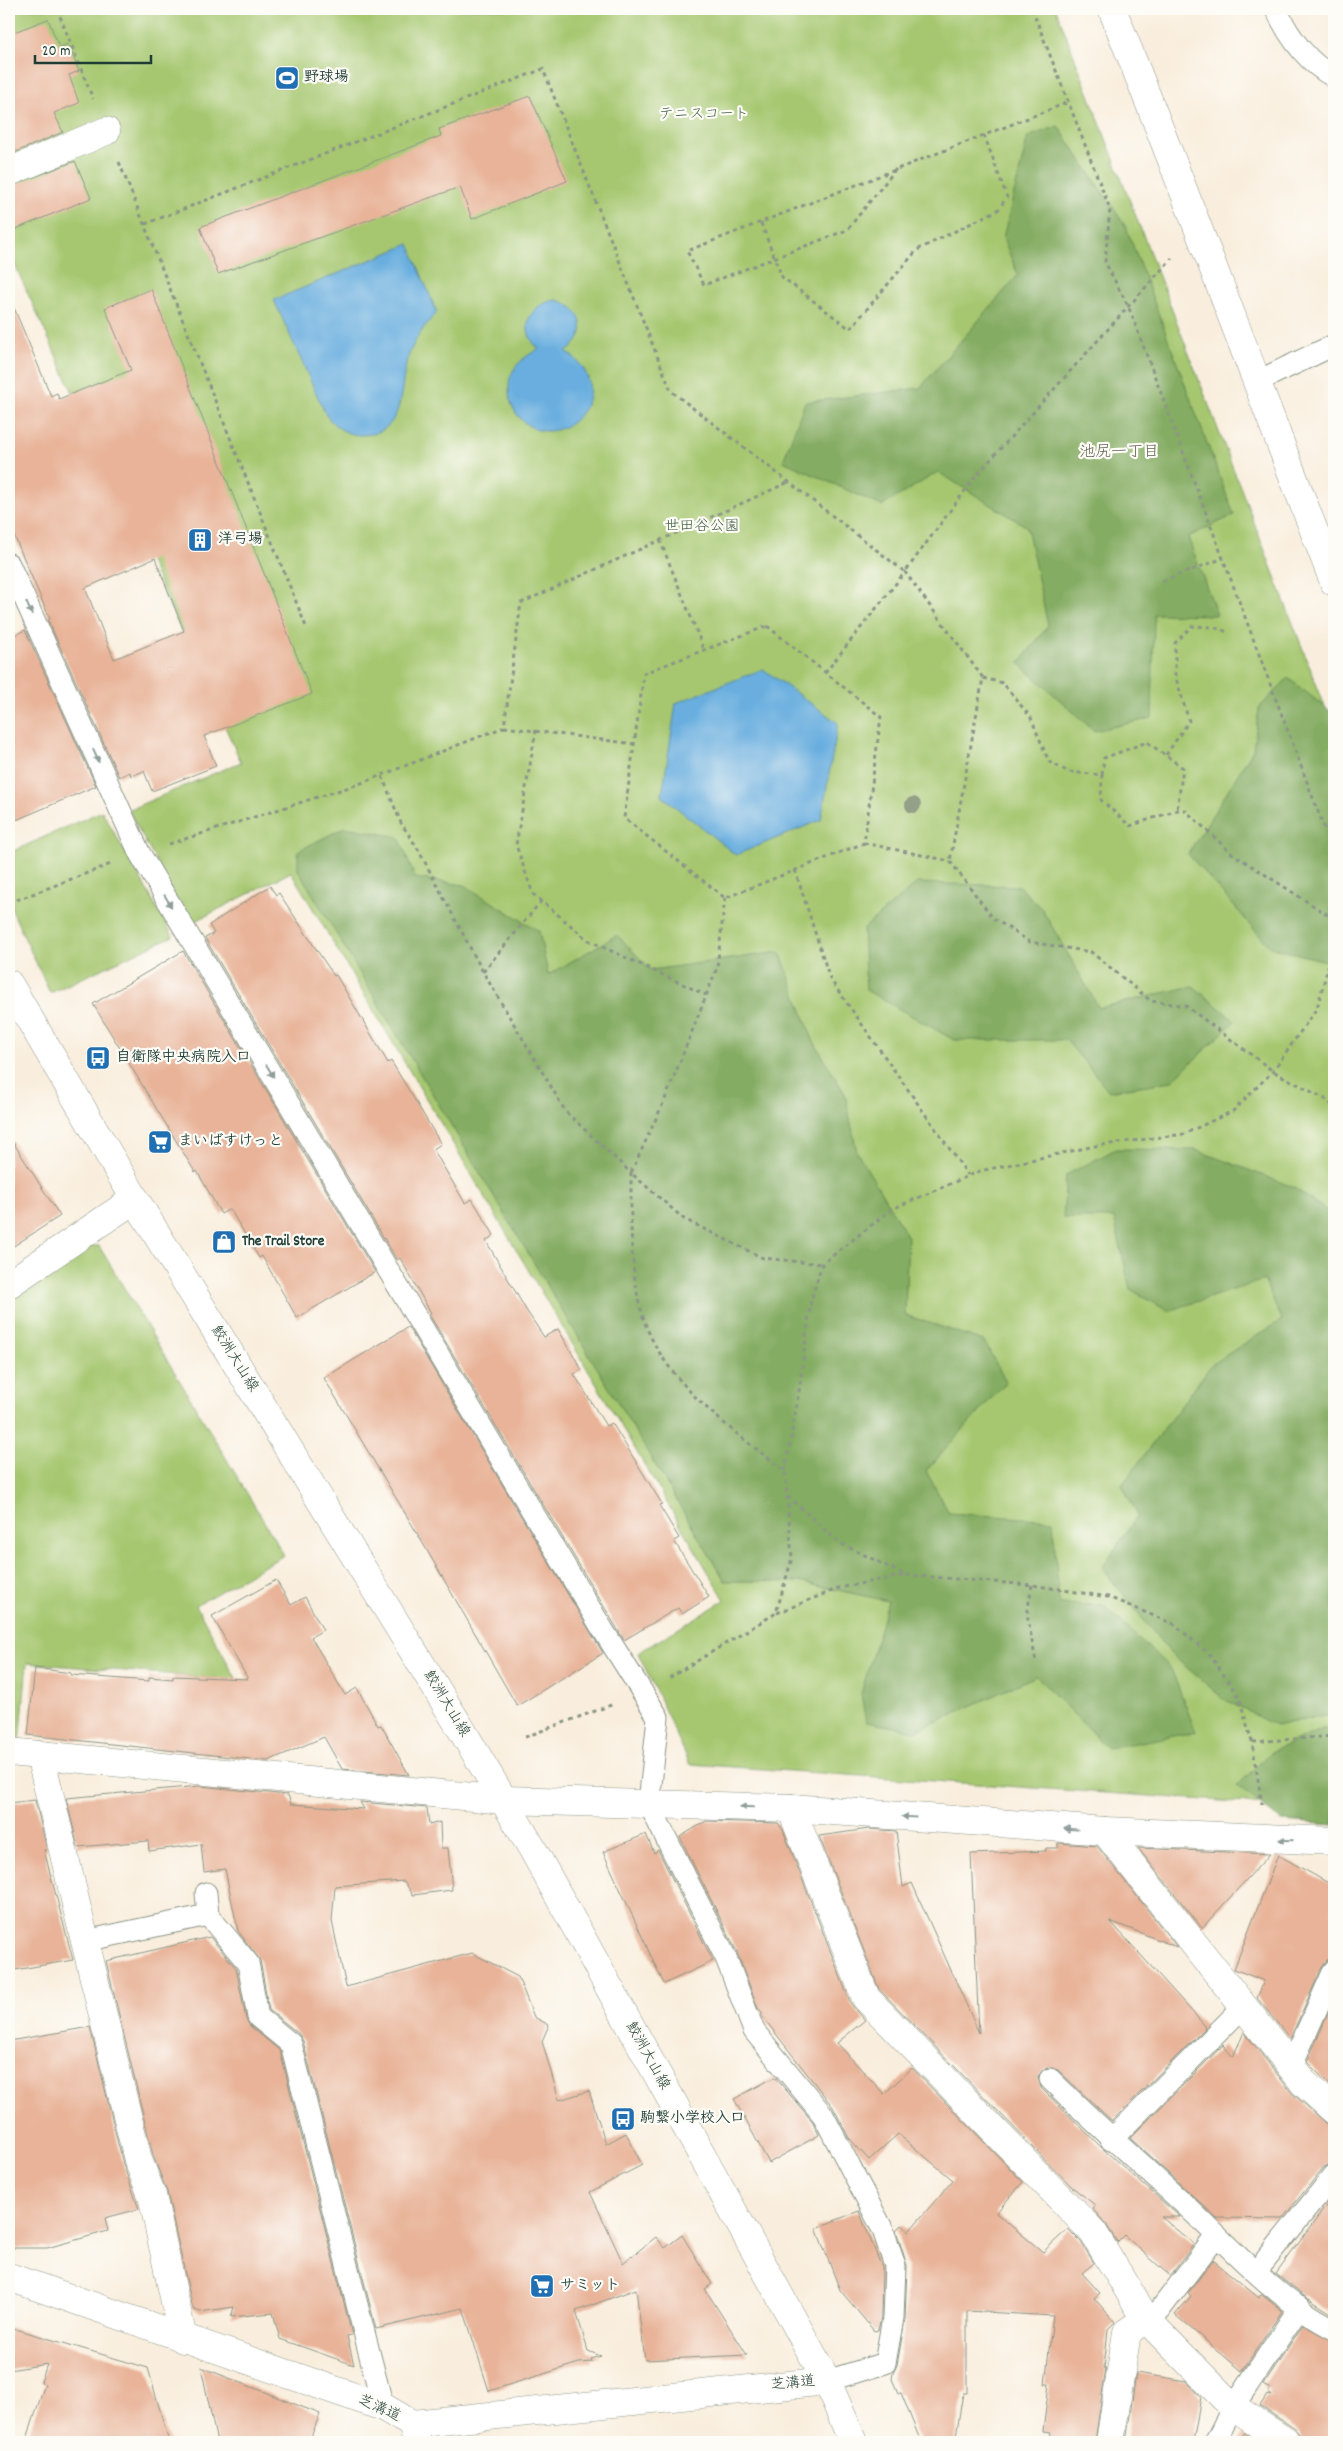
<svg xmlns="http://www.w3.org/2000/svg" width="1343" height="2451" viewBox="0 0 1343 2451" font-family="Dekko,'Klee One',sans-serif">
	<rect width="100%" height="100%" fill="#fdfcf7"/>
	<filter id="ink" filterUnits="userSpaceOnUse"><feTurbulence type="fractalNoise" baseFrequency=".02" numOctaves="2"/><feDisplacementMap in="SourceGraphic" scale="10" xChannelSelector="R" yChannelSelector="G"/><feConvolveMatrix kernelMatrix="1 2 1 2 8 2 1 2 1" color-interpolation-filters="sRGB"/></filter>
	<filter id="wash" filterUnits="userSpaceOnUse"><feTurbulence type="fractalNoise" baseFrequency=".0096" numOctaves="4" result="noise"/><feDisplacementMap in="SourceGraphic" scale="20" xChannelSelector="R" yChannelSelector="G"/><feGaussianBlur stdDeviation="1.12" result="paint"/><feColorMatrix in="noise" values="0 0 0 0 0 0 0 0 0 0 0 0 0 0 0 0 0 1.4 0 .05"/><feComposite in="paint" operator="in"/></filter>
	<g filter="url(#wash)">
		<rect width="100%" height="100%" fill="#f9eedd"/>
		<g fill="#a6c770" stroke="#628252">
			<polygon points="9,9 1056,9 1334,730 1334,1809 690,1764 638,1653 725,1600 291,872 190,924 128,810 241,762 9,252"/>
			<polygon points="102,811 173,936 50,993 9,904 9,853"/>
			<polygon points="84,1246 99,1246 284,1555 196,1605 237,1680 27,1663 20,1744 9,1743 9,1295"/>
		</g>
		<g fill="#84ac62" stroke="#52744b">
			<polygon points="1058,126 1126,227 1234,515 1188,537 1217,615 1154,614 1152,718 1094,731 1019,663 1048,626 1027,527 938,472 882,506 783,461 805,402 920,388 1018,275 1003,238 1028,137"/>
			<polygon points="1288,678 1334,714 1334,963 1270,947 1188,854 1253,750 1259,708"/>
			<polygon points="345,827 399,837 415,878 464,885 539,931 548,975 617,935 651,970 780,952 813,1040 845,1094 857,1152 908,1237 905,1315 984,1341 1006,1382 926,1471 949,1513 1053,1520 1059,1604 1103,1605 1171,1669 1196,1732 1107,1748 1036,1676 916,1731 866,1722 861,1694 888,1601 799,1582 725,1581 298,870 298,851"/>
			<polygon points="917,883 1019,886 1042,909 1099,1008 1193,986 1235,1021 1172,1081 1109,1091 1066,1040 954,1040 866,990 863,929"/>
			<polygon points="1116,1149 1196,1150 1293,1187 1334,1216 1334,1713 1276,1726 1225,1700 1172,1655 1102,1568 1138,1515 1122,1485 1212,1364 1282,1320 1264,1280 1168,1311 1130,1289 1114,1218 1063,1218 1066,1175"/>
			<polygon points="1334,1724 1334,1825 1282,1821 1237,1786 1271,1752"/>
		</g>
		<g fill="#69aedf" stroke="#44768a">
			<path d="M 409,244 L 437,313 C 424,325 414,341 408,357 C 398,387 408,434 362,435 C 346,435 335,427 326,415 L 274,300 Z"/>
			<path d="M 556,300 C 584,306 591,336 566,352 C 626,391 557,461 519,417 C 512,408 509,400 509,389 C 508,369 523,357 539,349 C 518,330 528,304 556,300 Z"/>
			<polygon points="763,669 838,723 821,820 736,855 662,796 676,703"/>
		</g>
		<g id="blocks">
			<g fill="#e8b398" fill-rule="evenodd">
				<polygon points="48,19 59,47 68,44 79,71 69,75 79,103 54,113 63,132 9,155 9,34"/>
				<polygon points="530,96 567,181 472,219 460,187 218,274 200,227 441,136 439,129"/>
				<polygon points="75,161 91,198 9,232 9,187"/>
				<path d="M 151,289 L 312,694 L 204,736 L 216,766 L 152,791 L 144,771 L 131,776 L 130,772 L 119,777 L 48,620 L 50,619 L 9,524 L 9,296 L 51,396 L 57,393 L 59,399 L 131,370 L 105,308 ZM 155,558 L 184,631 L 114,659 L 85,588 Z"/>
				<polygon points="25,630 96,786 9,823 9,638"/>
				<polygon points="270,886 276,895 279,893 334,976 336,975 388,1063 391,1061 413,1097 441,1144 433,1149 465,1203 472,1199 494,1235 486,1241 526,1310 544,1337 558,1329 582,1370 574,1374 606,1426 612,1423 662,1504 659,1505 679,1538 674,1541 709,1597 682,1614 678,1608 624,1640 429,1314 431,1313 400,1258 397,1260 205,938 214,933 209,925"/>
				<polygon points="183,951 375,1272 297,1318 262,1256 259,1258 230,1209 221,1214 197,1171 195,1172 93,1004"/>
				<polygon points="9,1136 60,1216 9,1249"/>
				<polygon points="408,1327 603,1653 517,1706 414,1528 324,1378"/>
				<polygon points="276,1580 291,1605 305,1597 323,1630 311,1637 345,1695 357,1688 378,1726 381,1725 409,1775 342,1769 324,1737 268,1761 28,1735 35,1668 71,1673 71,1675 149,1681 149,1677 173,1679 173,1676 248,1679 212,1616"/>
				<polygon points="200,1786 288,1795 291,1804 364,1809 360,1802 427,1808 429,1825 440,1822 441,1848 448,1848 452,1890 413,1895 404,1881 335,1886 332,1921 346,1987 472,1953 518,1977 534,2017 549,2025 542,2041 559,2100 589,2091 606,2144 626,2133 642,2165 590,2192 623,2263 656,2237 665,2248 682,2235 712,2284 705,2289 747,2355 645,2360 636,2289 576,2311 588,2351 601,2356 591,2359 592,2362 579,2363 489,2391 463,2308 376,2329 303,2041 299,2034 269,2010 260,1960 238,1931 225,1869 204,1872 201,1844 149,1851 148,1841 78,1847 66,1798"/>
				<polygon points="35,1800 47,1850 44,1850 73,1960 9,1971 9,1803"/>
				<polygon points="706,1821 778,1823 783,1830 851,2004 865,2020 837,2043 884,2094 912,2068 1023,2182 996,2213 1043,2252 1068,2229 1081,2242 1094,2263 1082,2273 1100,2293 1094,2298 1115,2322 1108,2329 1104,2368 1106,2368 1095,2442 1049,2442 1051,2432 1043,2431 1049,2384 1045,2384 1053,2316 967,2311 967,2393 963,2393 955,2442 921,2442 901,2393 898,2393 892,2379 893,2373 897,2365 905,2320 907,2266 896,2230 901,2225 909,2231 953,2180 898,2134 869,2160 849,2138 833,2107 762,2016 762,2012 758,2008 737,1952 680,1837"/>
				<polygon points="869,1829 896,1831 903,1887 912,1883 979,2033 971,1854 1046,1851 1046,1848 1058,1848 1058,1843 1097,1846 1177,1947 1110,1921 1206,2027 1112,2121 1058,2070 1046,2067 1038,2076 1041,2088 1102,2148 1180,2217 1161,2217 1194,2244 1170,2276 1124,2235 1117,2242 1106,2224 1092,2208 1095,2205 1071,2186 879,1989 819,1836"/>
				<polygon points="646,1834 654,1853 658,1850 713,1961 664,1984 603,1852"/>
				<polygon points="1138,1848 1270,1854 1202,1928"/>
				<polygon points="1278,1855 1334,1886 1334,1958 1327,1960 1323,1965 1290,2039 1257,1998 1264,1981 1234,1969"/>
				<polygon points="210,1937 236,1968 246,2019 250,2026 280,2051 352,2335 347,2336 354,2365 280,2339 273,2313 231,2317 234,2307 200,2312 193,2309 167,2192 153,2155 106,1961"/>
				<polygon points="1334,2000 1334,2081 1332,2087 1307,2062"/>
				<polygon points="90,2027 123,2164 139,2209 105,2218 108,2231 47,2248 9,2248 9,2041"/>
				<polygon points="1244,2032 1292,2093 1334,2130 1334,2163 1324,2167 1282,2219 1217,2218 1130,2138 1223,2045 1233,2057"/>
				<polygon points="775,2077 813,2122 819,2135 769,2163 734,2099"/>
				<polygon points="1334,2195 1334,2315 1301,2294 1276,2274"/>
				<polygon points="859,2211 882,2268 881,2317 878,2330 874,2331 840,2290 816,2228"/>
				<polygon points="1213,2260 1259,2298 1261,2294 1282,2311 1242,2371 1175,2315 1191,2296 1188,2293"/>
				<polygon points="1303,2325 1334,2341 1334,2442 1302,2442 1300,2435 1295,2429 1260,2406 1267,2395 1272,2396 1268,2392 1270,2389 1263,2385"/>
				<polygon points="9,2327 148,2368 169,2442 26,2442 45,2384 41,2382 47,2364 9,2370"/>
				<polygon points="201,2367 320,2414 309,2442 217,2442"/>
				<polygon points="1136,2373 1186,2381 1201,2397 1193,2442 1126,2442"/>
				<polygon points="1244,2433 1258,2442 1239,2442"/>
			</g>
		</g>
	</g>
	<g filter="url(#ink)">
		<use href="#blocks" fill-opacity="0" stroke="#8c9688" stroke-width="1"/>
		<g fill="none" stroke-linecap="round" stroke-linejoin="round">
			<defs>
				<g id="lane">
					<path d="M 1276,9 C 1289,37 1306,62 1334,77"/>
					<polyline points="1256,382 1334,345"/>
					<polyline points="9,564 140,854 603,1630 658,1717 649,1804 726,1958 754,2031 823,2115 883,2230 895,2266 893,2318 885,2363 827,2381"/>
					<polyline points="206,1893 208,1915 248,1963 258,2017 291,2044 383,2407"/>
					<polyline points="85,1941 208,1915"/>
					<polyline points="1291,2067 1334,1970"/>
					<path d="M 1050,2079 C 1093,2122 1138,2162 1183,2203 C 1227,2244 1280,2303 1334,2329"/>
					<polyline points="1111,2140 1244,2006"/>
					<polyline points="1256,2272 1334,2175"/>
					<polyline points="1146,2319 1159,2311 1216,2236"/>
					<polyline points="1215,2442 1233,2407 1300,2307"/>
				</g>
				<g id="street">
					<polyline points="9,172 106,131"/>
					<polyline points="9,1284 135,1199"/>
					<polyline points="9,1752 504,1800 791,1808 1105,1831 1334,1841"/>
					<polyline points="40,1755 138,2160 152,2195 183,2339"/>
					<polyline points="791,1808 866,1998 1093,2232 1146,2319 1233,2407 1286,2442"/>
					<polyline points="1105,1831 1304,2083 1334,2110"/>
					<polyline points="412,2424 417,2442"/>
					<polyline points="1110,2442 1127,2332 1146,2319"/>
				</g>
				<g id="secondary">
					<path d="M 1112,9 C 1189,199 1259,391 1334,582"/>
					<polyline points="9,984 135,1199 463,1732 532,1848 827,2381 853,2442"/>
					<polyline points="9,2277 383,2407 412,2424 827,2381"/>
				</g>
			</defs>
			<use href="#lane" stroke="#8c9688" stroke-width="23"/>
			<use href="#street" stroke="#8c9688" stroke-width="29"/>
			<use href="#secondary" stroke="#8c9688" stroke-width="29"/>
			<g stroke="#8c9688" stroke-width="3" stroke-dasharray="4 4" stroke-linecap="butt">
				<polyline points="57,9 93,99"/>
				<polyline points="1032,9 1110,209 1105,262 1129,308 1334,854"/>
				<polyline points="119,162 307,629"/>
				<polyline points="896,169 847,230 704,285 687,251 1069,102"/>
				<polyline points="761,223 782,277 850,329 917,250 998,210 1007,197 984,135"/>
				<polyline points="145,224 543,69 671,391 905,572 975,477 1172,258"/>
				<polyline points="660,540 704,650"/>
				<polyline points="1162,581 1224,558"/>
				<polygon points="767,626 881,717 864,843 725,898 624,818 644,673"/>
				<polyline points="825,673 905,572 983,678 950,861"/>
				<polyline points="983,678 1003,683 1031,718 1049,762 1069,772 1102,775 1101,800 1130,826 1177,810 1185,810 1230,852 1334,919"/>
				<polyline points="504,727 634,744"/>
				<polyline points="536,730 516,845 533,894 588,940 706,995"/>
				<polyline points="1166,755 1189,721 1175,675 1175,643 1192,626 1213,627 1228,632"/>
				<polyline points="1102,775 1104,758 1147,742 1183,768 1177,810"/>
				<path d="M 382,776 L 401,823 L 418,849 L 483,972 L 566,1112 L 631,1173 C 631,1221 629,1271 643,1317 C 663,1382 733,1431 785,1471 L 792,1558 L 776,1613 L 669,1678"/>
				<polyline points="864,843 950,861 993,918 1030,942 1091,952 1151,1001 1186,1006 1273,1071 1327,1100 1334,1108"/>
				<polyline points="169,844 359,784 504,727 521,603 789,482"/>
				<polyline points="795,870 830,979 968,1175"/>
				<polyline points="725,898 717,968 666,1097 631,1173 684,1219 763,1258 822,1264"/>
				<polyline points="9,903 111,864"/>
				<polyline points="483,972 542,900"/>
				<polyline points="785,1471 799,1391 811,1300 822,1264 892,1209 980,1171 1095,1146 1184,1134 1233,1111 1273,1071 1317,1008 1334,945"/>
				<polyline points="788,1496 838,1542 905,1575 1032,1585 1108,1597 1174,1624 1210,1655 1239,1697 1252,1742 1262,1804"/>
				<polyline points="1032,1585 1027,1614 1036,1662"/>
				<polyline points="777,1613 839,1588 905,1575"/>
				<polyline points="525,1737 614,1704"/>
				<polyline points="1253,1742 1334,1736"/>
			</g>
			<use href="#lane" stroke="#fff" stroke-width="21"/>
			<use href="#street" stroke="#fff" stroke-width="28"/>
			<use href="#secondary" stroke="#fff" stroke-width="28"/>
		</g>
		<circle fill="#94a088" cx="913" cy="805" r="8"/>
		<defs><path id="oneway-solid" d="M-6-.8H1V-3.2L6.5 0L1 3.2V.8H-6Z" transform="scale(1.25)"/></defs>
		<g fill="#8f9e9a">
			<use href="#oneway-solid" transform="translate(29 608) rotate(66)"/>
			<use href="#oneway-solid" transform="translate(96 756) rotate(66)"/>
			<use href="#oneway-solid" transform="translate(168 901) rotate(59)"/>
			<use href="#oneway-solid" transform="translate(270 1071) rotate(59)"/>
			<use href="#oneway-solid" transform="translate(747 1807) rotate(-178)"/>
			<use href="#oneway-solid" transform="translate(909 1817) rotate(-176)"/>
			<use href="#oneway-solid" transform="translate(1071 1829) rotate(-176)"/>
			<use href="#oneway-solid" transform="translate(1286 1840) rotate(-179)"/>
		</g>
	</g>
	<defs>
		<symbol id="stadium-square" viewBox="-11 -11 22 22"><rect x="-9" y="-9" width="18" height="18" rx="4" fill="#1f6fb2" stroke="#fdfcf7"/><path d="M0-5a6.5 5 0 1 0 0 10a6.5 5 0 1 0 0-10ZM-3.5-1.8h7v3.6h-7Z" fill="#fff"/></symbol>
		<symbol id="building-square" viewBox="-11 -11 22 22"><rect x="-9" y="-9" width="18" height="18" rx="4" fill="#1f6fb2" stroke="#fdfcf7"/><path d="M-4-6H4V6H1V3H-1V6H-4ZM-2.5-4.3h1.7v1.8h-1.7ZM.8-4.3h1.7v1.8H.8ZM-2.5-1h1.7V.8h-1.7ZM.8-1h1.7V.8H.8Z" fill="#fff"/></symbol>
		<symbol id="bus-square" viewBox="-11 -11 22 22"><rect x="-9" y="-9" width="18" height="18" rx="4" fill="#1f6fb2" stroke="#fdfcf7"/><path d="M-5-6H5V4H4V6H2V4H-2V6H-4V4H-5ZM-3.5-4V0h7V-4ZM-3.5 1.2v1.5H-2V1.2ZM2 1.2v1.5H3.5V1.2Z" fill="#fff"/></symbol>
		<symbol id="supermarket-square" viewBox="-11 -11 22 22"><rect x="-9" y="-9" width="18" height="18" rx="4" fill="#1f6fb2" stroke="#fdfcf7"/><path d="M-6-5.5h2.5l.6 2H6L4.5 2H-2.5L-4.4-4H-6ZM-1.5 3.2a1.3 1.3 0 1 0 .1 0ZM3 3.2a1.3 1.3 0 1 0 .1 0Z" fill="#fff"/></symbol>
		<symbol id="shop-square" viewBox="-11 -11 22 22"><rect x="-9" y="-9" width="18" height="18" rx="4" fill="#1f6fb2" stroke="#fdfcf7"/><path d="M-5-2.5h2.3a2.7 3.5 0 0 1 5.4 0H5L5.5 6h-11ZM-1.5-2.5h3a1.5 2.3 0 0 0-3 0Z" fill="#fff"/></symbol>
	</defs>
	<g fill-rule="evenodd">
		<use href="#stadium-square" x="273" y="64" width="28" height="28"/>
		<use href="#building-square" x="186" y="526" width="28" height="28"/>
		<use href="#bus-square" x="84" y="1044" width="28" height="28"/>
		<use href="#supermarket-square" x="146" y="1128" width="28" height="28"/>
		<use href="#shop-square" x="210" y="1228" width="28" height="28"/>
		<use href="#bus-square" x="609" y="2105" width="28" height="28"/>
		<use href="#supermarket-square" x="528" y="2272" width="28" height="28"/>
	</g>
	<g text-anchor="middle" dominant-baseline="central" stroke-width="4.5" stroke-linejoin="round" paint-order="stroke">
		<g font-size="15" font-weight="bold" fill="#1f3d34" stroke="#fdfcf7" text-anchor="start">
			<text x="304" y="78">野球場</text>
			<text x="218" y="540">洋弓場</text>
			<text x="116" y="1058">自衛隊中央病院入口</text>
			<text x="178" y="1142">まいばすけっと</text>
			<text x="242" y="1242">The Trail Store</text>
			<text x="640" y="2119">駒繋小学校入口</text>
			<text x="560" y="2286">サミット</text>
		</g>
		<g font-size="15" fill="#416043" stroke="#fdfcf7">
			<text x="704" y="115">テニスコート</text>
			<text x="702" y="527">世田谷公園</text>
		</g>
		<g font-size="15" fill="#1f3d34" stroke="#fdfcf7">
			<text transform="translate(234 1359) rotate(58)">鮫洲大山線</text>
			<text transform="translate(446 1704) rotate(59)">鮫洲大山線</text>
			<text transform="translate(647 2056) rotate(61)">鮫洲大山線</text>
			<text transform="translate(793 2384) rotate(-6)">芝溝道</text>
			<text transform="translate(379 2409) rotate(24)">芝溝道</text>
		</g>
		<g font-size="16" fill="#656657" stroke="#fdfcf7">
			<text x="1119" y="452">池尻一丁目</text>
		</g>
	</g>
	<rect width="1343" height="2451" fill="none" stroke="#fdfcf7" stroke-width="30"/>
	<path d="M35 55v8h116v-8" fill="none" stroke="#1f3d34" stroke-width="2.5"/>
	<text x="42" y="55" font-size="15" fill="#1f3d34" stroke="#fdfcf7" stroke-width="4" paint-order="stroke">20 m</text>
</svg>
